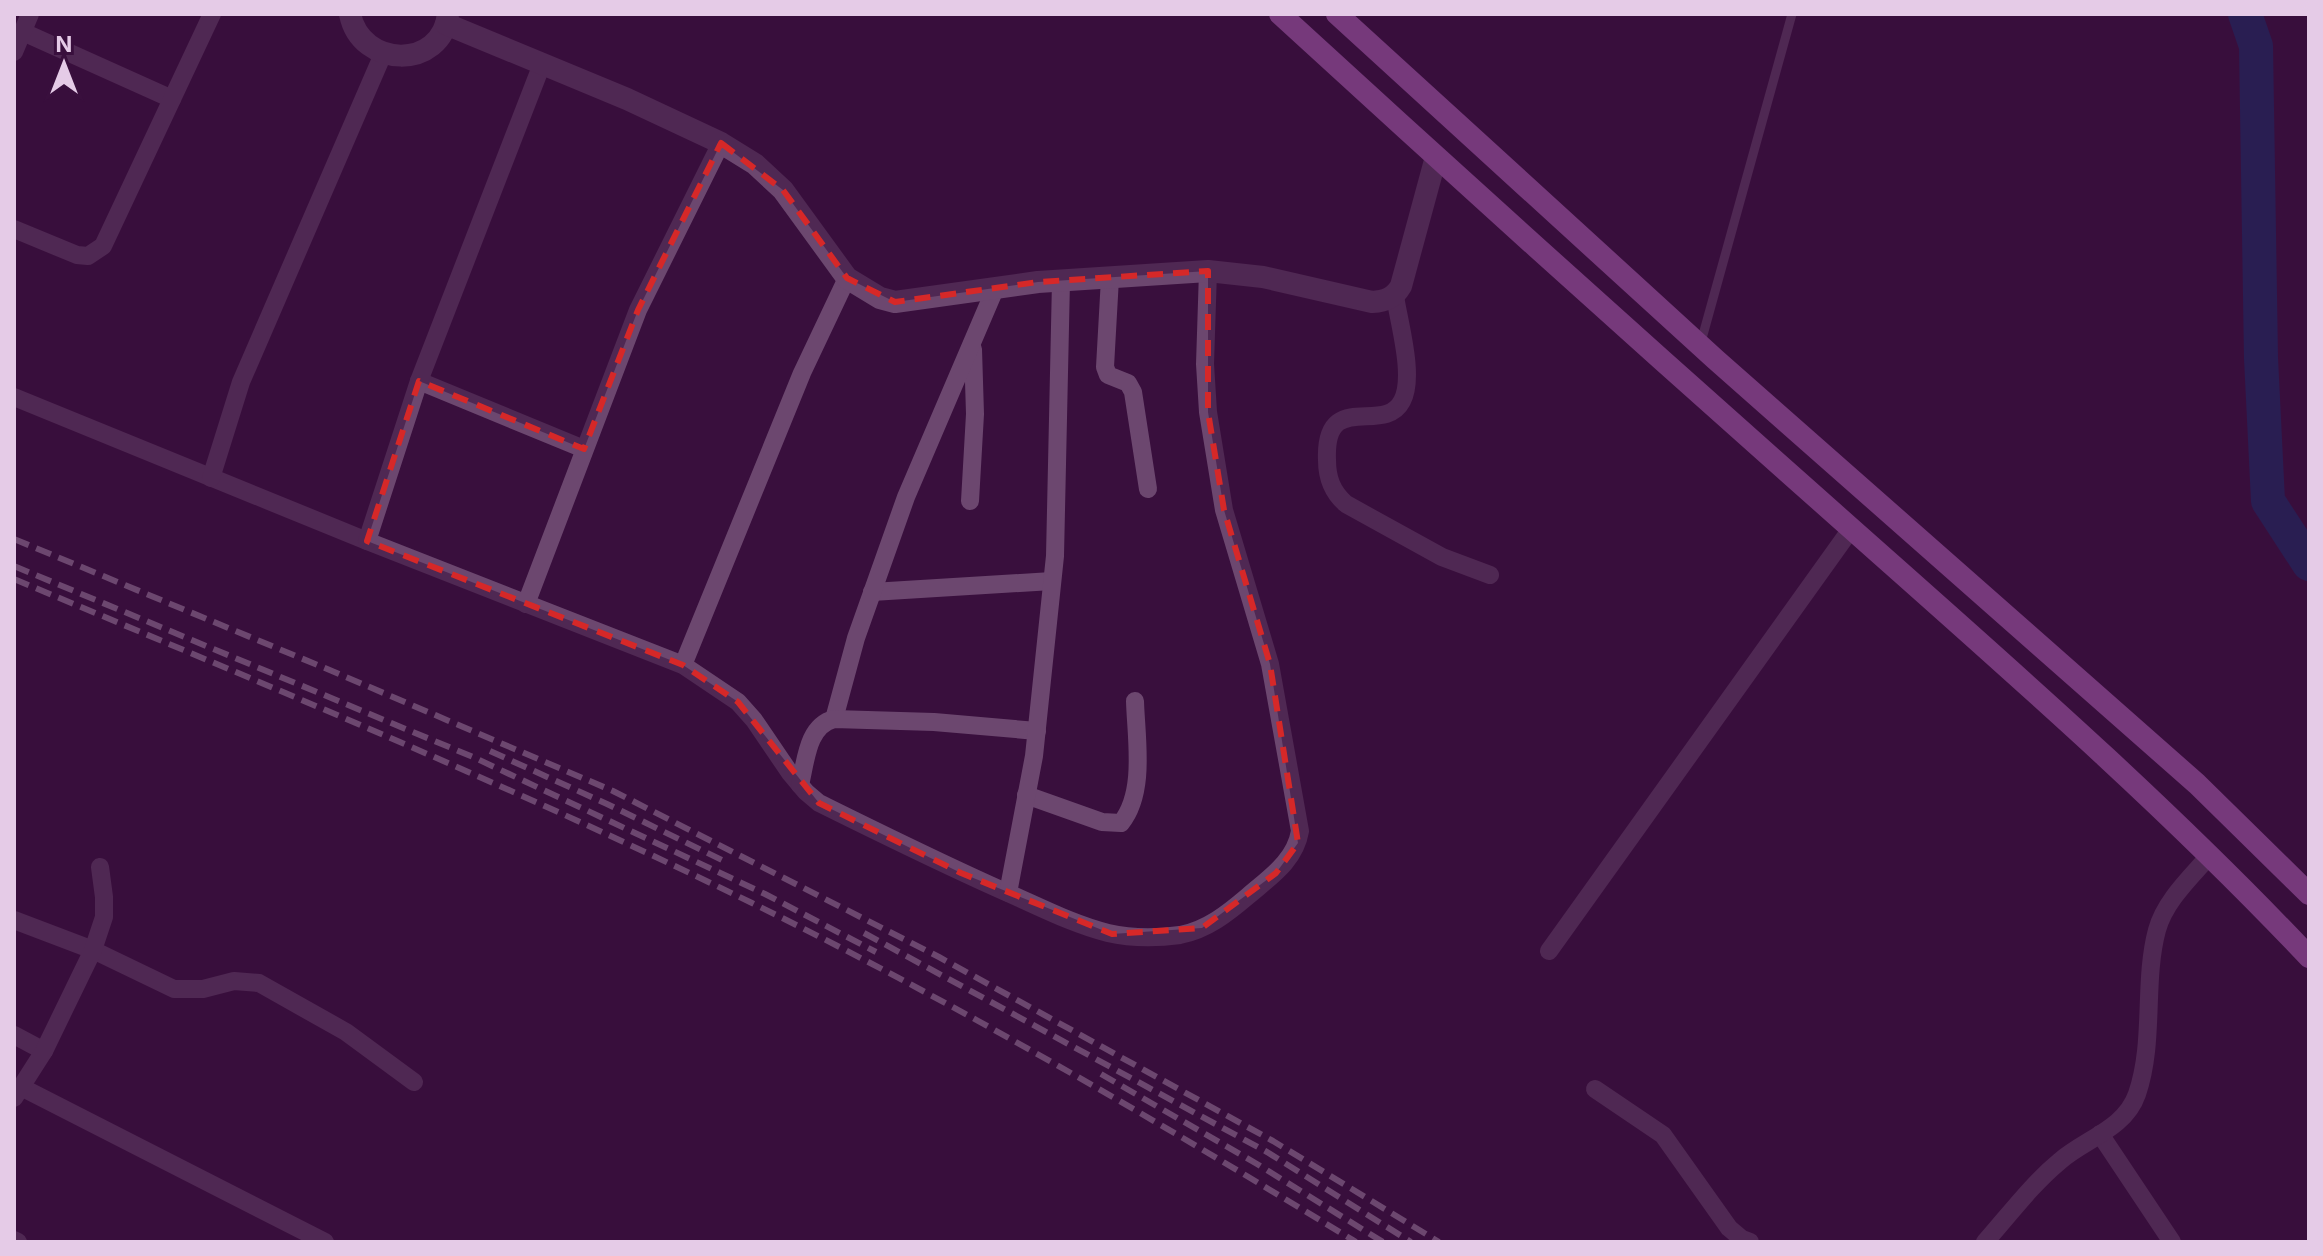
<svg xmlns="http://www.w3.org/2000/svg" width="2323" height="1256" viewBox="0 0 2323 1256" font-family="Inter,sans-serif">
	<rect width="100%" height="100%" fill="#390f3d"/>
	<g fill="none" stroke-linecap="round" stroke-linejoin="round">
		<polyline stroke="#17316e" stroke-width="34" points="2245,14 2256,46 2261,358 2268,501 2309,564"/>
		<polyline stroke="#6c476f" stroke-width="9" points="1701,342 1792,14"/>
		<g stroke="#6c476f" stroke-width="18">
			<polyline points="23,32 172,99"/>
			<polyline points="14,52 30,14"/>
			<polyline points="14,229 77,255 88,256 103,246 212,14"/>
			<polyline points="1110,278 1105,367 1108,375 1128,383 1133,392 1148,489"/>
			<path d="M 1395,296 C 1399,323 1415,377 1402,401 C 1384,436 1324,388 1327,460 C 1327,478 1332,492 1346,504 L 1442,557 L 1490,575"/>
			<polyline points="419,381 584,449"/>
			<path d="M 14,397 L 367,541 L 683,665 L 738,702 L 754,720 L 790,773 L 806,792 L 819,803 C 884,835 950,868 1017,897 C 1046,910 1076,925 1108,933 C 1130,938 1158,938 1180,935 C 1207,930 1228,913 1248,896 C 1270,877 1295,861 1300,831 L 1270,664 L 1224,510 L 1208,412 L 1205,364 L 1208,271"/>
			<polyline points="211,478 241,382 383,54"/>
			<polyline points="970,501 975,414 973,349"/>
			<polyline points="367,541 419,381 542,64"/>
			<polyline points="872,592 1052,581"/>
			<polyline points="526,604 638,310 721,143"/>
			<polyline points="683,665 802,373 847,278"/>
			<polyline points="834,719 856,638 906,497 995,289"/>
			<path d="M 800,785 C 806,761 807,726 834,719 L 934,722 L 1037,731"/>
			<path d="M 1026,795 L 1102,822 L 1121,823 C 1146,792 1136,738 1135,701"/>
			<polyline points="1008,893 1034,756 1055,556 1061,281"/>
			<polyline points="14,920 93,950 174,989 203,989 234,981 259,983 346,1032 414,1082"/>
			<polyline points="1549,951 1851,529"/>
			<polyline points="14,1035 44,1051"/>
			<polyline points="21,1087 325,1242"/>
			<polyline points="1595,1089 1663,1135 1729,1228 1742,1239 1750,1242"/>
			<polyline points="14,1098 44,1051 93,950 104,917 104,897 100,867"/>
			<polyline points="2100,1134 2172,1242"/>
			<polyline points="14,1240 18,1242"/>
			<path d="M 1985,1242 C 2009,1215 2032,1184 2060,1161 C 2085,1139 2125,1129 2137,1094 C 2155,1042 2143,982 2157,930 C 2165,901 2190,878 2210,855"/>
		</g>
		<g stroke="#6c476f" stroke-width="22">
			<path d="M 350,14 C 361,69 442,70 448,14"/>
			<path d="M 446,24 L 627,99 L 721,143 L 755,164 L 783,190 L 847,278 L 880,298 L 895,302 L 1038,282 L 1208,271 L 1263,277 L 1372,302 C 1386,301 1394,298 1401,286 L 1436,157"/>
		</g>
		<g stroke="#c06dc8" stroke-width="22">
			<path d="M 1280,14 C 1461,180 1643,344 1827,507 C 1991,653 2158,797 2309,957"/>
			<polyline points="1337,14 1715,359 2197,784 2309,894"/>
		</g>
		<g stroke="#ac8cae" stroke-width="6" stroke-dasharray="16 8" stroke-linecap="butt">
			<polyline points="14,539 332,671 613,791 939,957 1273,1141 1439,1242"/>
			<polyline points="14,566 473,757 765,894 876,952"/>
			<path d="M 14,579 C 262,683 510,785 752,903 C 960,1005 1159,1122 1356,1242"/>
			<polyline points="490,751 607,804 722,860"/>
			<polyline points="864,933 1267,1152 1411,1242"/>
			<polyline points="1101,1074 1257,1164 1383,1242"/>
		</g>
	</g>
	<path d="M0 0H2323V1256H0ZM 721,143 L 783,190 L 847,278 L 895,302 L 1038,282 L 1208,271 L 1208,412 L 1224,510 L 1270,664 L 1298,843 L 1276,873 L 1202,928 L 1112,934 L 961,873 L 819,803 L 738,702 L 683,665 L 367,541 L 419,381 L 584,449 L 638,310 Z" fill="#390f3d" fill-opacity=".55" fill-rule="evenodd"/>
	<path fill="none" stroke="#d62828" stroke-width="6" stroke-dasharray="16 10" stroke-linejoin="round" d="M 721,143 L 783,190 L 847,278 L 895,302 L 1038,282 L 1208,271 L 1208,412 L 1224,510 L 1270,664 L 1298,843 L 1276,873 L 1202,928 L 1112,934 L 961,873 L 819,803 L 738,702 L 683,665 L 367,541 L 419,381 L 584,449 L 638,310 Z"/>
	<rect width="2323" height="1256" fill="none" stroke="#e5cbe7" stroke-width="32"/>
	<g transform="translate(64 64)" stroke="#390f3d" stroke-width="6" paint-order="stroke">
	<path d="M0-6L14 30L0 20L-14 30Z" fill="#e5cbe7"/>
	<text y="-12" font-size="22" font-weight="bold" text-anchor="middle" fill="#e5cbe7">N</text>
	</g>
</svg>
